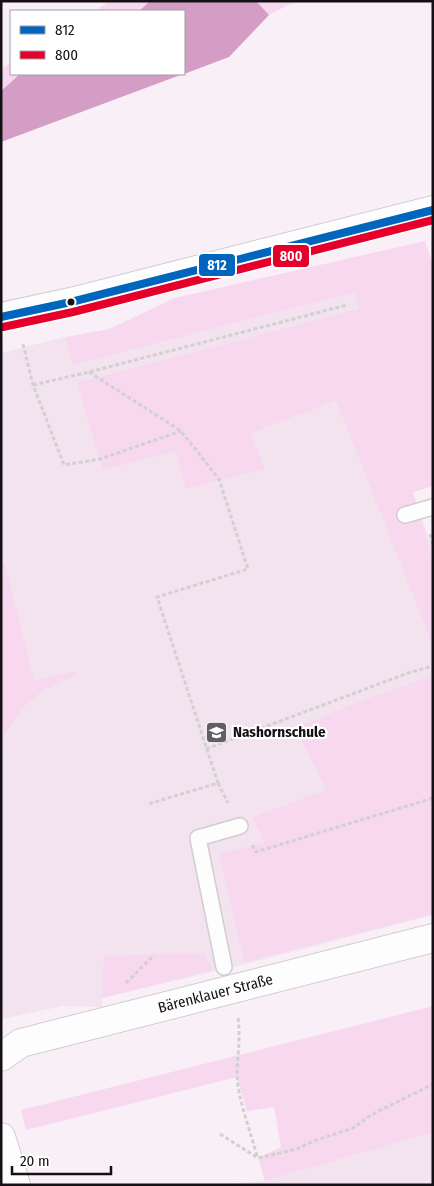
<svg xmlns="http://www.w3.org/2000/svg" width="434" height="1186" viewBox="0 0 434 1186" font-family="'Fira Sans Condensed',sans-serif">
	<rect width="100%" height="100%" fill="#f8f0f6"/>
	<g fill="#f2e3ee">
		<polygon points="354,293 433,317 433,486 413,492 433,550 433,915 245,964 102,998 102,1007 63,1006 1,1019 1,353 65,337 74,365"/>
		<polygon points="433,1132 433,1185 221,1185 265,1181"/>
	</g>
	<g fill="#f7d8ee">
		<polygon points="110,1 150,1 139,11 94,11"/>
		<polygon points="256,1 296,1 269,15"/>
		<polygon points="11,62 11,74 20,74 1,91 1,69"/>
		<polygon points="425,241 433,265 433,486 413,492 433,562 433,641 431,641 336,400 251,433 265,469 186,489 176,451 103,470 77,383 359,309 354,293 73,365 65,337 109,329 175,298"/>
		<path d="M 5,564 L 34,681 L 75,671 L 76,676 C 34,691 21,704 1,743 L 1,565 Z"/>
		<polygon points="433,675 433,914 244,962 219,854 264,842 253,817 326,790 296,728 354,704"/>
		<polygon points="204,953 213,970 102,998 104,956"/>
		<polygon points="433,1006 433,1132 265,1181 258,1158 281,1147 274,1107 247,1111 237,1077 26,1130 21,1110"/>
	</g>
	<g fill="#d49dc6">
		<polygon points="150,1 256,1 269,15 229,57 184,74 184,11 139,11"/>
		<polygon points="20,74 183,74 1,142 1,91"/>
	</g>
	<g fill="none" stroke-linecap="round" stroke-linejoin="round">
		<defs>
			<g id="service">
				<polyline points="405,515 433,507"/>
				<polyline points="224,967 198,838 240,826"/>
			</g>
			<g id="minor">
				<path id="s1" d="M 1,1057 L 21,1043 L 433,938"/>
				<polyline points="1,1137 16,1185"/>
			</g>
			<polyline id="tertiary" points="1,317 71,302 433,210"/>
		</defs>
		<use href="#service" stroke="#d2ccd0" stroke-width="18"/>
		<use href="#minor" stroke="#d2ccd0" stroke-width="30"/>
		<use href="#tertiary" stroke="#d2ccd0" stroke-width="30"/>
		<g stroke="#d3d0d1" stroke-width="3" stroke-dasharray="4 2.5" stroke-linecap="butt">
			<polyline points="23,344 33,385 64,465 100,459 181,431"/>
			<polyline points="89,372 181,431 219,479 248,569 157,597 218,783 148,804"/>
			<polyline points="33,385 89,372 347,305"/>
			<polyline points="430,534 433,545"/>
			<polyline points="206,749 408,673 433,666"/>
			<polyline points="218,783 228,803"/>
			<polyline points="252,845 256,852 433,798"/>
			<polyline points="126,983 154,955"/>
			<path d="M 238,1018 C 241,1038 237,1056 237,1076 C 238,1099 251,1133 257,1156"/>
			<polyline points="220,1134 258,1158 297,1149 314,1141 353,1128 371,1115 433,1084"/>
		</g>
		<use href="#service" stroke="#fefdfe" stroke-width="15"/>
		<use href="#minor" stroke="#fefdfe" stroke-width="28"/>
		<use href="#tertiary" stroke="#fefdfe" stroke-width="28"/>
		<defs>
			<polyline id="bus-1" points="1,317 71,302 433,210"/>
			<polyline id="bus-2" points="3,327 73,312 433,220"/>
		</defs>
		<use href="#bus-1" stroke="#fff" stroke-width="11"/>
		<use href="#bus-2" stroke="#fff" stroke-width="11"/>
		<use href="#bus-1" stroke="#0065bd" stroke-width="8"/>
		<use href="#bus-2" stroke="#e4002b" stroke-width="8"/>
	</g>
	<defs>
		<symbol id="school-square" viewBox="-11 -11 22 22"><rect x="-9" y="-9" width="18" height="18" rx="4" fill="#645e63" stroke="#fff"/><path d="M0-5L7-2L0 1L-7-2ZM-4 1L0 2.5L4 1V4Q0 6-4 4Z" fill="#fff"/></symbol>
	</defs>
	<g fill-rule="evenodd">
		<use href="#school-square" x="204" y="720" width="25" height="25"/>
	</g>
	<circle fill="#151014" stroke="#fff" stroke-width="2" cx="71" cy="302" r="4.5"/>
	<g text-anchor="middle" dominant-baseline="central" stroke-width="4.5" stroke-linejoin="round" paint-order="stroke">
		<g font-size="15" font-weight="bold" fill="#151014" stroke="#fff" text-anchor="start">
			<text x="233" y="732">Nashornschule</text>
		</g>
		<g font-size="15" fill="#151014" stroke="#fff">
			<text stroke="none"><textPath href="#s1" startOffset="225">Bärenklauer Straße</textPath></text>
		</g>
	</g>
	<g stroke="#fff" stroke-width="2">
		<rect x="272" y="244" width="38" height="24" rx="5" fill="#e4002b"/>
		<rect x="198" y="253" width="38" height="24" rx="5" fill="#0065bd"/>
	</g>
	<g font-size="14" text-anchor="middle" font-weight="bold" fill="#fff">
		<text x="291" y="261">800</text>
		<text x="217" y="270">812</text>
	</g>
	<rect width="434" height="1186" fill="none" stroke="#151014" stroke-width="5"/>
	<rect x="10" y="10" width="175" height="65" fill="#ffffff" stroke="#a19fa1"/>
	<rect x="20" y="26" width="25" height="8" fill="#0065bd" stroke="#a19fa1"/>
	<text x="55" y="35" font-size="15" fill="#151014">812</text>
	<rect x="20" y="51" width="25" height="8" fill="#e4002b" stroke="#a19fa1"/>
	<text x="55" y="60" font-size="15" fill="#151014">800</text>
	<path d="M12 1166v8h99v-8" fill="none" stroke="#151014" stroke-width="2.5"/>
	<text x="20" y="1166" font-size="15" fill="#151014" stroke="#ffffff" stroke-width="4" paint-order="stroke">20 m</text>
</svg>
